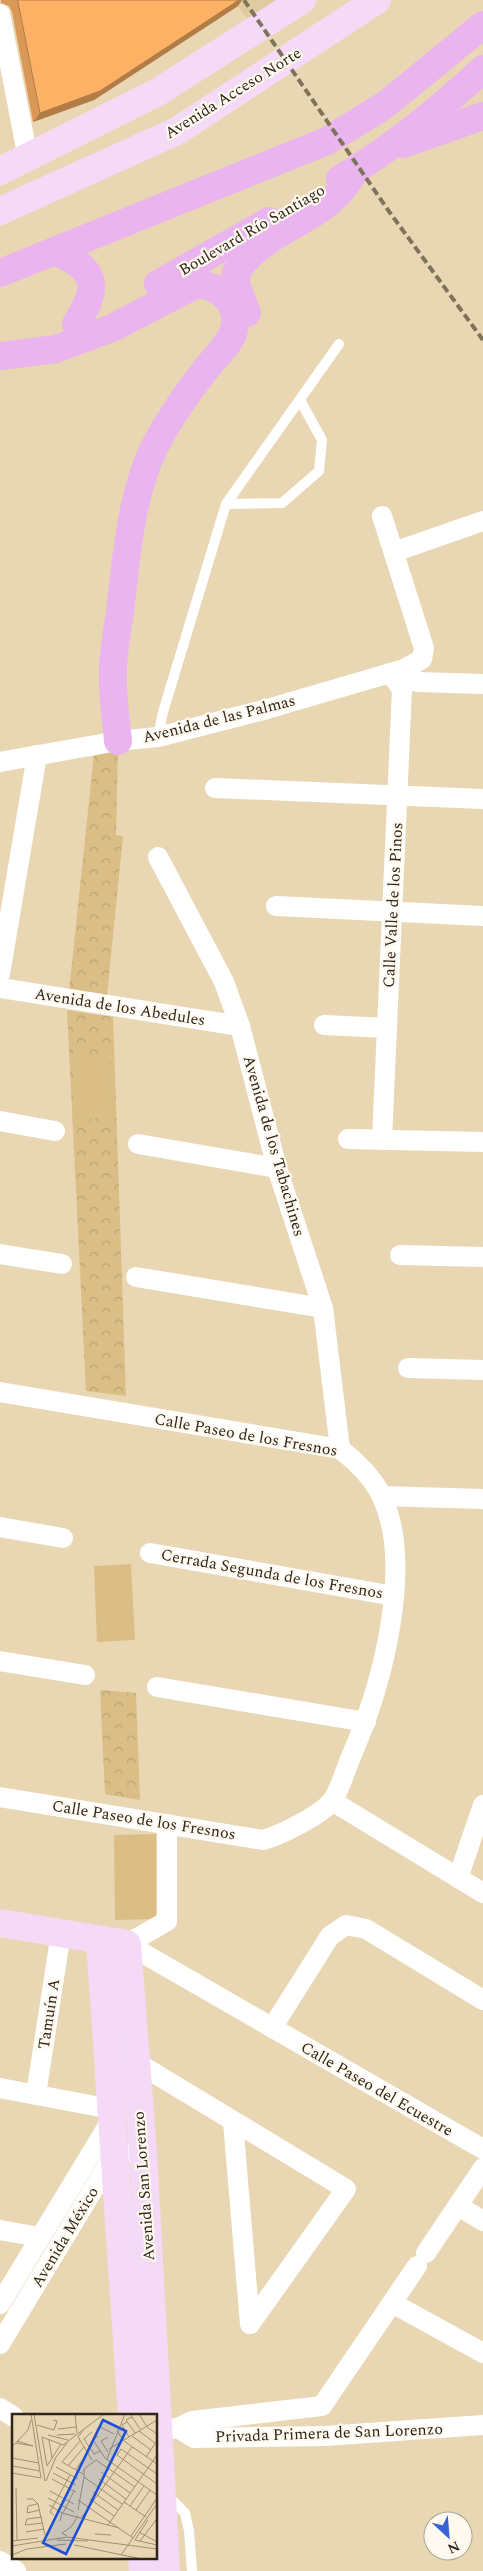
<svg xmlns="http://www.w3.org/2000/svg" width="483" height="2571" viewBox="0 0 483 2571" font-family="Spectral,serif">
	<defs>
		<pattern id="park-crowns" width="20" height="18" patternUnits="userSpaceOnUse" patternTransform="scale(1.25)"><rect width="20" height="18" fill="#dabe86"/><path d="M2 6a3 3 0 1 1 6 0M12 15a3 3 0 1 1 6 0" fill="none" stroke="#bba373"/></pattern>
	</defs>
	<rect width="100%" height="100%" fill="#e9d7b4"/>
	<polygon fill="#e0cba1" points="233,0 276,0 248,20"/>
	<g fill="url(#park-crowns)">
		<polygon points="118,750 116,835 123,836 107,995 69,991 94,754"/>
		<polygon points="67,1010 113,1017 126,1396 86,1391"/>
		<polygon points="100,1690 136,1693 140,1800 105,1794"/>
	</g>
	<g fill="#dabe86">
		<polygon points="109,1057 112,1118 77,1119 74,1059"/>
		<polygon points="131,1564 135,1640 97,1642 94,1566"/>
		<polygon points="156,1834 156,1919 115,1920 114,1835"/>
	</g>
	<g fill="none" stroke-linecap="round" stroke-linejoin="round">
		<g stroke="#fff" stroke-width="10">
			<polyline points="226,504 282,503 319,471 322,440 300,400"/>
			<polyline points="158,737 163,712 226,504 339,344"/>
			<polyline points="167,2495 185,2513 189,2531 192,2571"/>
		</g>
		<g stroke="#fff" stroke-width="20">
			<polyline points="0,14 28,158"/>
			<polyline points="394,552 483,521"/>
			<polyline points="404,669 417,682 483,684"/>
			<polyline points="0,762 118,741 158,737 267,709 404,669 422,659 424,648 382,516"/>
			<polyline points="215,788 483,799"/>
			<polyline points="158,857 224,982 240,1026 277,1168 323,1308 340,1449"/>
			<polyline points="276,906 483,916"/>
			<polyline points="0,974 37,755"/>
			<polyline points="0,988 240,1026"/>
			<polyline points="324,1025 387,1028"/>
			<polyline points="0,1121 55,1131"/>
			<polyline points="348,1139 483,1142"/>
			<polyline points="382,1140 402,689 390,673"/>
			<polyline points="138,1144 277,1168"/>
			<polyline points="0,1254 62,1264"/>
			<polyline points="400,1255 483,1257"/>
			<polyline points="136,1277 323,1308"/>
			<polyline points="408,1368 483,1370"/>
			<path d="M 0,1392 L 340,1449 C 356,1461 374,1479 382,1497 C 414,1566 382,1685 353,1752 C 347,1765 340,1790 332,1801 C 321,1815 281,1835 263,1840 L 0,1797"/>
			<polyline points="382,1496 483,1499"/>
			<polyline points="0,1527 63,1538"/>
			<polyline points="150,1553 394,1596"/>
			<polyline points="0,1661 85,1675"/>
			<polyline points="157,1687 366,1722"/>
			<polyline points="332,1801 483,1893"/>
			<polyline points="458,1878 483,1805"/>
			<polyline points="127,1944 483,2149"/>
			<polyline points="127,1944 167,1921 167,1824"/>
			<polyline points="272,2028 330,1936 346,1925 366,1929 483,2000"/>
			<polyline points="136,2062 346,2189 250,2324"/>
			<polyline points="0,2088 111,2109"/>
			<polyline points="36,2094 61,1933"/>
			<polyline points="233,2122 250,2324"/>
			<polyline points="458,2206 483,2221"/>
			<polyline points="0,2230 40,2237"/>
			<polyline points="426,2253 483,2168"/>
			<polyline points="392,2303 483,2353"/>
			<polyline points="0,2304 112,2119 116,2119"/>
			<polyline points="0,2344 114,2155 143,2152"/>
			<polyline points="0,2408 14,2417"/>
			<polyline points="178,2428 194,2438 325,2436 483,2425"/>
			<polyline points="159,2431 178,2428 192,2421 322,2406 417,2266"/>
			<polyline points="0,2561 16,2571"/>
		</g>
		<g stroke="#f4daf7" stroke-width="28">
			<polyline points="0,171 158,92 302,0"/>
			<polyline points="0,211 177,131 377,0"/>
			<polyline points="0,1923 127,1944 143,2152 166,2571"/>
			<polyline points="100,1940 132,2415"/>
			<polyline points="142,2557 143,2571"/>
		</g>
		<g stroke="#eab4ee" stroke-width="28">
			<polyline points="403,144 483,116"/>
			<path d="M 340,179 C 391,149 440,109 483,69"/>
			<path d="M 54,251 C 98,270 100,286 76,324"/>
			<polyline points="0,273 327,141 385,105 483,25"/>
			<polyline points="158,284 269,221"/>
			<path d="M 247,313 L 237,287 L 235,274 C 254,242 290,230 320,209 C 336,199 346,185 356,170"/>
			<path d="M 0,356 L 56,349 L 112,328 L 197,284 C 220,286 241,304 234,330 C 230,344 219,353 210,364 C 190,389 170,417 155,446 C 131,493 126,560 120,612 C 117,632 113,653 113,673 C 112,695 116,719 118,741"/>
		</g>
		<polyline stroke="#7f735c" stroke-width="4" stroke-dasharray="8 4" stroke-linecap="butt" points="244,0 388,210 483,340"/>
	</g>
	<polygon fill="#da9857" points="1,0 242,0 238,6 94,100 33,122 12,12 9,6 1,3"/>
	<polygon fill="#b17c47" points="239,0 242,0 238,6 94,100 33,122 40,113"/>
	<polygon fill="#fdb165" stroke="#b17c47" points="17,0 239,0 100,91 40,113 18,2"/>
	<g text-anchor="middle" dominant-baseline="central" stroke-width="4.5" stroke-linejoin="round" paint-order="stroke">
		<g font-size="16" fill="#2d2619" stroke="#fff9ef">
			<text transform="translate(233 93) rotate(-32)">Avenida Acceso Norte</text>
			<text transform="translate(252 230) rotate(-30)">Boulevard Río Santiago</text>
			<text transform="translate(219 719) rotate(-14)">Avenida de las Palmas</text>
			<text transform="translate(393 905) rotate(-87)">Calle Valle de los Pinos</text>
			<text transform="translate(120 1007) rotate(9)">Avenida de los Abedules</text>
			<text transform="translate(274 1146) rotate(74)">Avenida de los Tabachines</text>
			<text transform="translate(246 1435) rotate(10)">Calle Paseo de los Fresnos</text>
			<text transform="translate(272 1574) rotate(10)">Cerrada Segunda de los Fresnos</text>
			<text transform="translate(144 1820) rotate(9)">Calle Paseo de los Fresnos</text>
			<text transform="translate(49 2014) rotate(-81)">Tamuín A</text>
			<text transform="translate(377 2089) rotate(30)">Calle Paseo del Ecuestre</text>
			<text transform="translate(144 2186) rotate(-94)">Avenida San Lorenzo</text>
			<text transform="translate(65 2237) rotate(-59)">Avenida México</text>
			<text transform="translate(329 2433) rotate(-2)">Privada Primera de San Lorenzo</text>
		</g>
	</g>
	<g transform="translate(12 2414)">
		<rect width="145" height="145" fill="#e9d7b4"/>
		<path fill="none" stroke="#9e9076" stroke-width="1" d="M 22,0 L 33,67M 63,0 L 65,19M 118,0 L 128,15M 127,0 L 135,13 L 145,20M 120,3 L 114,6 L 123,19M 115,8 L 110,11 L 117,23M 25,11 L 42,16 L 45,7 L 41,6M 46,15 L 64,13M 72,15 L 66,23 L 80,46M 85,15 L 88,13 L 102,20M 105,17 L 112,27 L 145,50M 127,17 L 143,29M 80,18 L 72,25 L 82,40 L 88,37M 36,21 L 56,26M 45,21 L 63,20M 86,22 L 81,26 L 93,44 L 145,81M 120,22 L 139,36M 37,26 L 40,44M 5,27 L 21,32M 68,27 L 50,48 L 71,60M 4,29 L 21,32M 0,33 L 16,16 L 19,6M 97,35 L 145,6M 96,38 L 89,27 L 96,23M 134,43 L 145,27M 0,44 L 27,49M 95,45 L 113,0M 0,52 L 28,57M 35,52 L 30,23 L 51,31 L 92,0M 35,52 L 49,30M 56,52 L 72,33M 44,53 L 66,65M 63,56 L 76,39M 89,58 L 118,79M 0,59 L 29,64 L 19,0M 41,59 L 64,71M 145,60 L 109,35 L 105,41 L 145,70M 40,65 L 64,78M 87,65 L 114,85M 34,67 L 44,43 L 55,29M 4,74 L 5,126M 38,77 L 62,90M 81,78 L 106,96M 36,84 L 62,98M 15,85 L 21,85 L 26,90 L 33,121M 78,85 L 102,102M 66,86 L 121,124M 112,88 L 134,103M 25,90 L 16,92 L 15,99 L 28,96M 110,90 L 72,63 L 72,55 L 84,46 L 123,73M 37,91 L 50,99M 118,92 L 132,72M 66,96 L 72,63M 124,96 L 138,76M 51,99 L 62,77M 42,101 L 38,98 L 58,61M 30,103 L 15,105 L 13,111 L 31,109M 70,103 L 120,33M 136,106 L 123,126 L 145,131M 48,107 L 50,99 L 107,114M 96,111 L 145,41M 14,118 L 32,115M 127,118 L 145,128M 83,120 L 99,121M 55,122 L 50,119 L 59,113 L 66,102M 119,122 L 145,84M 45,126 L 76,127M 0,127 L 26,124M 128,127 L 144,106M 62,131 L 130,145M 0,132 L 55,123 L 145,135M 0,141 L 15,135 L 54,130M 109,141 L 145,90"/>
		<path fill="#1d4ed8" fill-opacity="0.15" stroke="#1d4ed8" stroke-width="2.5" d="M 91,6 L 114,17 L 54,140 L 31,129 Z"/>
		<rect width="145" height="145" fill="none" stroke="#2d2619" stroke-width="2.5"/>
	</g>
	<g transform="translate(448 2536) rotate(154)"><circle r="24" fill="#fff9ef" stroke="#aba599"/>
	<path d="M0-4L9 19L0 12L-9 19Z" fill="#3664d4"/>
	<text y="-8" font-size="14" font-weight="bold" text-anchor="middle" fill="#2d2619">N</text>
	</g>
</svg>
